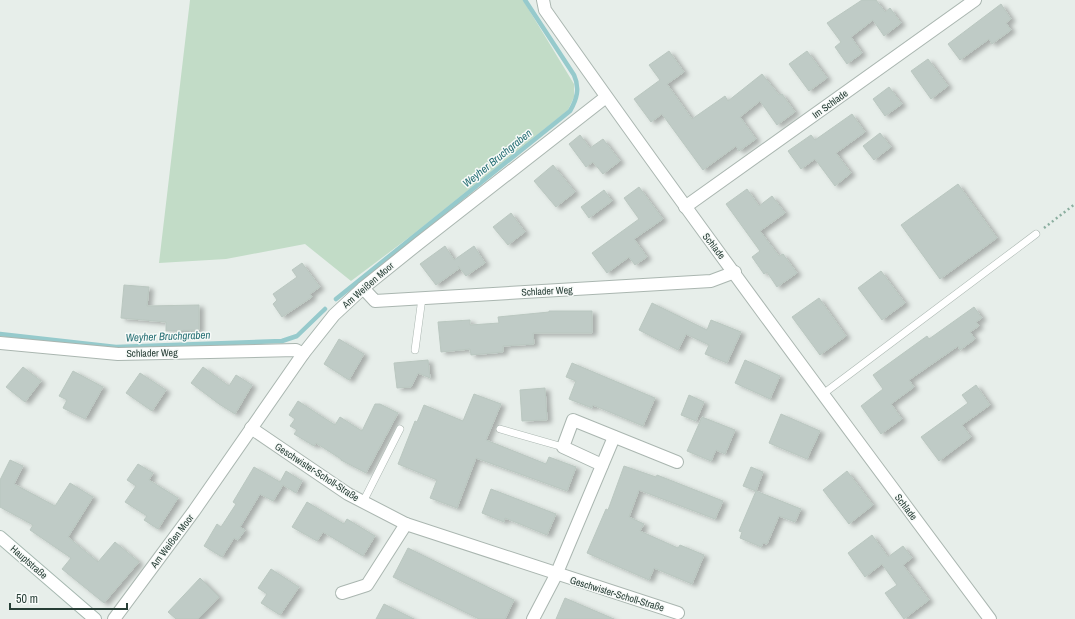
<svg xmlns="http://www.w3.org/2000/svg" width="1075" height="619" viewBox="0 0 1075 619" font-family="'Archivo Narrow',sans-serif">
	<defs>
		<filter id="shadow"><feDropShadow dx="4.5" dy="2.5" stdDeviation="2" flood-color="#0004"/></filter>
	</defs>
	<rect width="100%" height="100%" fill="#e7eeea"/>
	<polygon fill="#c2dcc7" points="190,0 523,0 574,84 574,97 568,110 411,236 351,281 305,244 226,259 159,263"/>
	<g fill="none" stroke-linecap="round" stroke-linejoin="round">
		<g stroke="#96cacc" stroke-width="4.5">
			<path d="M 336,299 L 570,111 C 577,99 580,88 574,75 L 525,0"/>
			<polyline points="0,334 116,347 282,341 297,336 325,309"/>
		</g>
	</g>
	<g fill="#bfcbc6" stroke="#bac7c0" filter="url(#shadow)">
		<polygon points="862,0 876,0 885,12 890,8 901,23 884,36 873,20 851,37 862,53 847,64 835,47 841,42 827,23"/>
		<polygon points="1001,4 1011,19 1006,23 1011,30 992,44 989,39 960,60 948,44"/>
		<polygon points="669,51 684,72 667,84 692,119 725,96 728,101 762,74 779,95 782,94 795,112 777,125 760,101 740,117 756,139 739,151 736,146 703,170 662,114 651,122 634,99 660,80 649,65"/>
		<polygon points="807,51 827,78 809,91 789,64"/>
		<polygon points="928,59 948,86 931,99 911,71"/>
		<polygon points="889,87 902,104 885,116 873,99"/>
		<polygon points="852,114 865,132 836,153 851,173 835,186 815,159 801,169 788,151 811,135 815,140"/>
		<polygon points="880,133 891,147 874,160 863,146"/>
		<polygon points="580,135 590,148 603,139 620,161 603,174 593,162 586,167 569,144"/>
		<polygon points="553,165 575,192 556,207 534,181"/>
		<polygon points="958,184 997,238 940,279 901,225"/>
		<polygon points="639,187 663,219 634,239 647,257 635,265 629,257 607,273 592,253 639,219 624,198"/>
		<polygon points="747,189 759,206 772,196 785,213 760,231 779,256 783,254 797,273 777,287 767,272 764,274 752,257 760,251 726,204"/>
		<polygon points="604,190 612,201 589,218 581,207"/>
		<polygon points="511,213 525,232 508,245 493,227"/>
		<polygon points="445,246 454,260 474,246 485,263 466,276 458,266 460,268 436,285 420,264"/>
		<polygon points="302,263 320,287 310,294 312,297 282,317 273,304 277,300 273,294 297,277 292,270"/>
		<polygon points="881,271 905,303 882,320 858,288"/>
		<polygon points="124,285 149,287 147,306 199,305 199,330 166,331 166,322 121,318"/>
		<polygon points="819,298 846,336 820,355 792,317"/>
		<polygon points="652,303 707,330 711,320 741,332 727,363 705,354 709,345 686,334 678,350 639,330"/>
		<polygon points="974,307 982,318 976,322 979,326 970,332 975,339 960,350 958,346 909,380 914,387 891,404 902,419 881,434 861,406 883,389 873,375 927,336 929,339"/>
		<polygon points="549,311 592,311 592,333 533,333 534,344 503,346 503,352 471,355 470,349 441,352 438,322 470,320 470,325 499,323 498,317 549,312"/>
		<polygon points="339,339 364,354 349,380 324,364"/>
		<polygon points="428,360 430,378 418,373 411,387 397,388 394,363"/>
		<polygon points="745,360 780,376 770,399 735,383"/>
		<polygon points="572,363 655,398 643,426 593,405 592,408 569,399 576,381 566,377"/>
		<polygon points="23,367 41,381 25,402 6,387"/>
		<polygon points="203,367 229,386 236,375 252,385 235,414 219,404 191,383"/>
		<polygon points="73,371 103,387 85,419 63,408 67,400 59,396"/>
		<polygon points="140,373 166,390 152,411 126,393"/>
		<polygon points="976,385 990,405 962,425 971,437 939,461 921,437 968,403 962,395"/>
		<polygon points="545,388 547,420 522,421 520,390"/>
		<polygon points="474,394 501,404 486,440 546,464 549,457 576,467 567,491 476,458 457,508 430,498 437,480 398,464 415,421 417,422 424,405 463,421"/>
		<polygon points="689,395 704,402 696,421 681,415"/>
		<polygon points="298,401 335,425 340,417 362,431 375,404 380,404 398,413 366,473 341,460 341,459 316,443 314,446 294,434 297,430 290,426 295,419 289,415"/>
		<polygon points="781,414 820,431 807,459 769,443"/>
		<polygon points="702,417 735,430 725,454 716,450 711,461 687,451"/>
		<polygon points="10,460 23,466 14,484 55,506 70,483 93,497 68,537 98,562 115,542 139,562 104,603 62,569 71,558 30,530 33,525 0,507 0,480"/>
		<polygon points="138,464 153,473 149,480 178,498 158,529 144,520 147,516 125,502 136,486 127,480"/>
		<polygon points="624,466 656,477 657,475 723,501 715,519 639,490 629,517 644,524 640,531 678,548 680,545 704,555 692,584 654,568 649,580 587,553 606,509 608,510"/>
		<polygon points="254,467 280,482 286,471 302,481 296,493 283,485 273,501 260,494 240,527 245,530 238,540 234,538 222,557 204,546 217,524 221,527 236,504 233,502"/>
		<polygon points="751,467 763,472 756,491 743,486"/>
		<polygon points="847,471 873,505 849,524 823,490"/>
		<polygon points="491,489 556,514 547,535 505,518 504,522 482,513"/>
		<polygon points="756,491 801,509 795,522 779,516 767,544 763,543 761,547 740,538 742,532 739,531"/>
		<polygon points="307,502 344,524 347,519 375,536 363,556 323,532 317,541 292,527"/>
		<polygon points="872,535 888,557 903,546 912,558 903,565 929,600 904,619 885,593 897,585 882,564 865,577 848,553"/>
		<polygon points="408,548 514,600 505,619 479,619 393,577"/>
		<polygon points="271,569 299,587 280,615 261,603 267,594 258,588"/>
		<polygon points="200,578 219,597 198,619 176,619 168,612"/>
		<polygon points="565,598 614,619 556,619"/>
		<polygon points="384,604 414,619 376,619"/>
	</g>
	<g fill="none" stroke-linecap="round" stroke-linejoin="round">
		<defs>
			<g id="service">
				<polyline points="415,350 422,298"/>
				<polyline points="823,394 1036,234"/>
				<polyline points="500,429 563,447"/>
				<polyline points="363,502 400,429"/>
			</g>
			<g id="minor">
				<path d="M 543,0 L 545,10 C 690,216 840,418 990,619"/>
				<polyline points="685,207 975,0"/>
				<polyline points="363,288 375,301 711,281 735,272"/>
				<polyline points="0,343 118,354 296,350 303,354"/>
				<polyline points="251,428 348,494 406,524 678,613"/>
				<polyline points="602,465 563,447 573,420 677,462"/>
				<polyline points="342,593 367,585 406,524"/>
				<polyline points="114,619 194,511 303,354 334,315 363,288 419,243 606,97"/>
				<polyline points="533,619 556,575 614,437"/>
			</g>
			<polyline id="secondary" points="0,537 95,619"/>
		</defs>
		<use href="#service" stroke="#aab6b0" stroke-width="8"/>
		<use href="#minor" stroke="#aab6b0" stroke-width="14"/>
		<use href="#secondary" stroke="#a6b8b0" stroke-width="14"/>
		<polyline stroke="#8bae9f" stroke-width="2.5" stroke-dasharray="2 3" stroke-linecap="butt" points="1044,228 1075,204"/>
		<use href="#service" stroke="#fff" stroke-width="7"/>
		<use href="#minor" stroke="#fff" stroke-width="12"/>
		<use href="#secondary" stroke="#fff" stroke-width="12"/>
	</g>
	<g text-anchor="middle" dominant-baseline="central" stroke-width="3" stroke-linejoin="round" paint-order="stroke">
		<g font-size="10" fill="#273e36" stroke="#f7faf8">
			<text transform="translate(830 104) rotate(-36)">Im Schlade</text>
			<text transform="translate(714 246) rotate(52)">Schlade</text>
			<text transform="translate(368 285) rotate(-41)">Am Weißen Moor</text>
			<text transform="translate(547 291) rotate(-3)">Schlader Weg</text>
			<text transform="translate(152 353) rotate(-1)">Schlader Weg</text>
			<text transform="translate(317 472) rotate(33)">Geschwister-Scholl-Straße</text>
			<text transform="translate(906 507) rotate(53)">Schlade</text>
			<text transform="translate(172 541) rotate(-53)">Am Weißen Moor</text>
			<text transform="translate(29 562) rotate(41)">Hauptstraße</text>
			<text transform="translate(617 594) rotate(17)">Geschwister-Scholl-Straße</text>
		</g>
		<g font-size="11" font-style="italic" fill="#277075" stroke="#f7faf8">
			<text transform="translate(497 158) rotate(-39)">Weyher Bruchgraben</text>
			<text transform="translate(168 336) rotate(-2)">Weyher Bruchgraben</text>
		</g>
	</g>
	<path d="M10 603v6h117v-6" fill="none" stroke="#273e36" stroke-width="2"/>
	<text x="16" y="603" font-size="12" fill="#273e36" stroke="#f7faf8" stroke-width="3" paint-order="stroke">50 m</text>
</svg>
